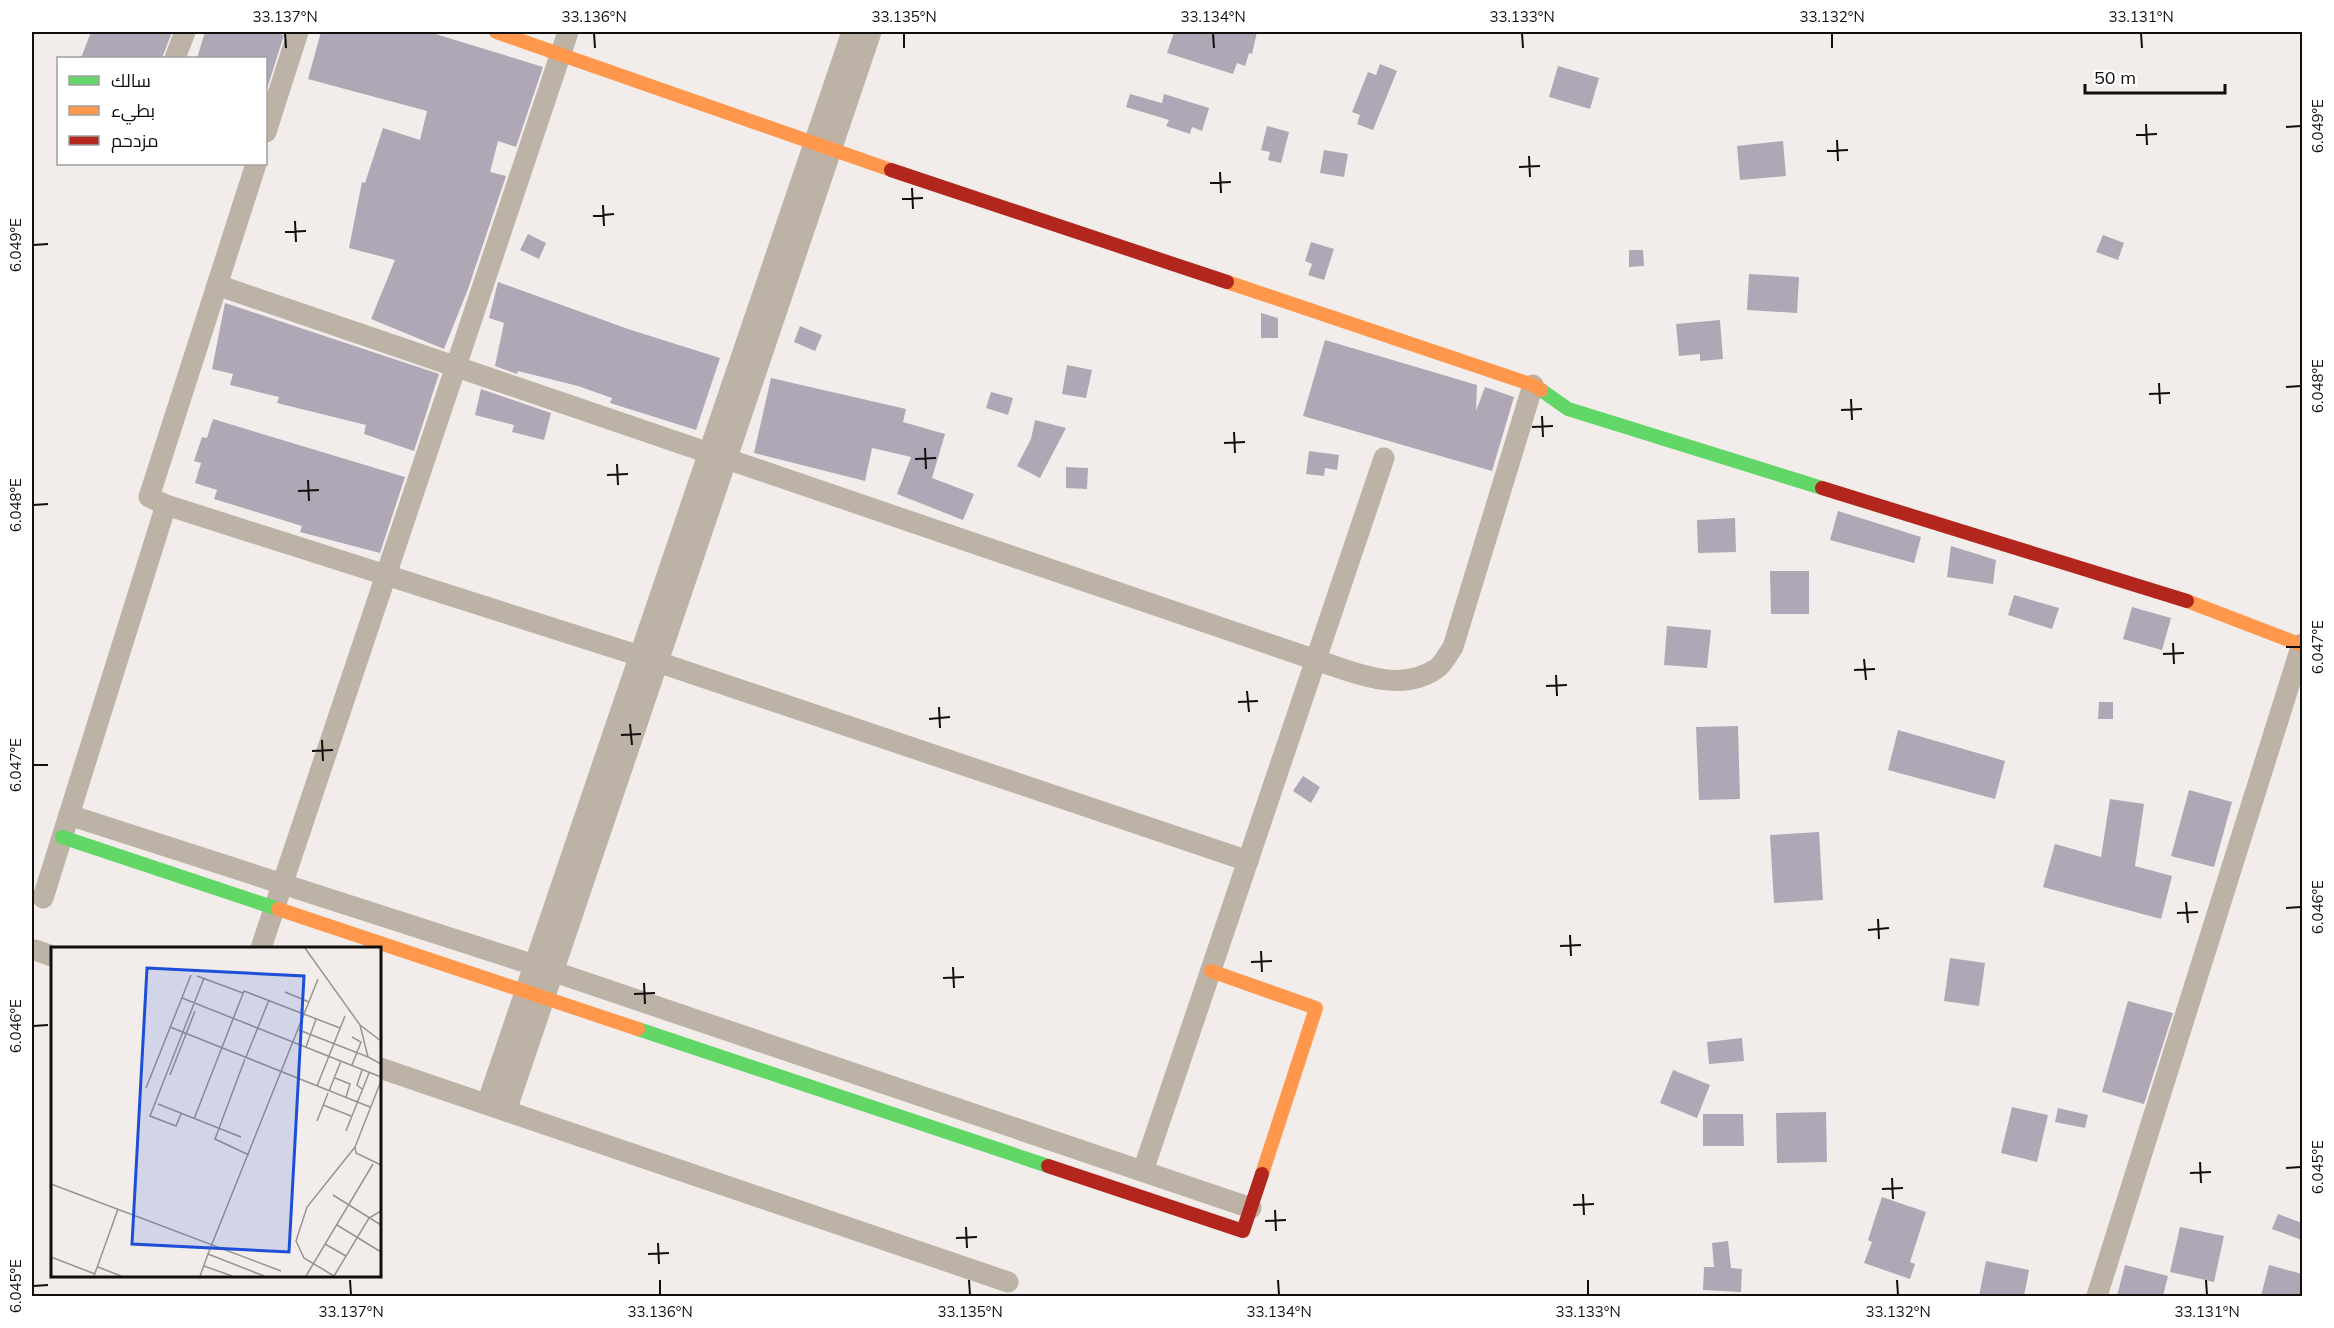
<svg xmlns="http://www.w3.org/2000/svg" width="2334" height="1328" viewBox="0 0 2334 1328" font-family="Mulish,Cairo,sans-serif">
	<rect width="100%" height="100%" fill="#f2edea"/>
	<g fill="#afa7b5">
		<polygon points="91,32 172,32 162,58 81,58"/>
		<polygon points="205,32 270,32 284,35 266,92 266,58 197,58"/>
		<polygon points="321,32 429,32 543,67 516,147 498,141 490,172 506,176 468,289 444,349 371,319 395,260 349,248 362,182 365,183 383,128 420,140 427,111 308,79"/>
		<polygon points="1174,32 1257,32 1252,54 1249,53 1245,66 1237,63 1233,74 1167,53"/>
		<polygon points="1380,64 1397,71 1373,130 1357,124 1360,115 1352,112 1368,72 1376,75"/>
		<polygon points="1558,66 1599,78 1590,109 1549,97"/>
		<polygon points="1130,94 1162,103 1164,94 1209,108 1202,131 1192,127 1190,134 1166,126 1169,120 1126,107"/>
		<polygon points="1267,126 1289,132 1281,163 1268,160 1270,152 1261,150"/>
		<polygon points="1783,141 1786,176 1740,180 1737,146"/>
		<polygon points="1324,150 1348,154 1344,177 1320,173"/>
		<polygon points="528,234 546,243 539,259 520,250"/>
		<polygon points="2103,235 2124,243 2118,260 2096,252"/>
		<polygon points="1311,242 1334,249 1324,280 1308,275 1312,264 1305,261"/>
		<polygon points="1629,250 1643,250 1644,266 1629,267"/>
		<polygon points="1749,274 1799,277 1797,313 1747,310"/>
		<polygon points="498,282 628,329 720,358 696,430 610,403 612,398 578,386 518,371 517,374 495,366 504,323 489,318"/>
		<polygon points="225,303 439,374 414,451 364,434 366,425 277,403 279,397 230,385 233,374 212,369"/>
		<polygon points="1261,313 1278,318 1278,338 1261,338"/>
		<polygon points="1720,320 1723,359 1700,361 1700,354 1679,356 1676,324"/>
		<polygon points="800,326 822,335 815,351 794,342"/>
		<polygon points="1325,340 1477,385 1476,411 1485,387 1514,397 1492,471 1303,416"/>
		<polygon points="1067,365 1092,370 1086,398 1062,394"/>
		<polygon points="771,378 906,409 903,422 945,434 932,478 974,494 963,520 897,494 911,457 872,448 865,481 754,453"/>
		<polygon points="481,389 551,413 544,440 512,432 514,425 475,415"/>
		<polygon points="991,392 1013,398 1008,415 986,408"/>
		<polygon points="213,419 405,477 380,553 300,532 302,526 214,499 217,490 195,483 201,463 194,461 202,437 207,438"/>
		<polygon points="1035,420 1066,428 1040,478 1017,466 1031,439"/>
		<polygon points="1309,451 1339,455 1337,470 1325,468 1324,476 1306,474"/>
		<polygon points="1066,467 1088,468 1087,489 1066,488"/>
		<polygon points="1838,511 1921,537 1914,563 1830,540"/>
		<polygon points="1735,518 1736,552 1698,553 1697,520"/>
		<polygon points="1951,546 1996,560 1993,584 1947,577"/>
		<polygon points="1770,571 1809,571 1809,614 1771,614"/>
		<polygon points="2014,595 2059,608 2052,629 2008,615"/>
		<polygon points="2132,607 2171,618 2162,650 2123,639"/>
		<polygon points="1667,626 1711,630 1707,668 1664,665"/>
		<polygon points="2099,702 2113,702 2113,719 2098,719"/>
		<polygon points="1738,726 1740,799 1699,800 1696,727"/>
		<polygon points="1898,730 2005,761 1995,799 1888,770"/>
		<polygon points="1303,776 1320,787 1311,803 1293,791"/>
		<polygon points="2189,790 2232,802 2214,867 2171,856"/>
		<polygon points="2110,799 2144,804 2135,866 2172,876 2161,919 2043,887 2055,844 2101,857"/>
		<polygon points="1819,832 1823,900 1774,903 1770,835"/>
		<polygon points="1950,958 1985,963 1979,1006 1944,1001"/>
		<polygon points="2128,1001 2173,1013 2144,1104 2102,1092"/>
		<polygon points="1742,1038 1744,1061 1709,1064 1707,1042"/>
		<polygon points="1673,1070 1710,1085 1697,1118 1660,1103"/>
		<polygon points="2012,1107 2048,1115 2037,1162 2001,1153"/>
		<polygon points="2058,1108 2088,1115 2085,1128 2055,1122"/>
		<polygon points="1826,1112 1827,1162 1777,1163 1776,1113"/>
		<polygon points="1703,1114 1743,1114 1744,1146 1703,1146"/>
		<polygon points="1882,1197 1926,1212 1910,1262 1915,1264 1910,1279 1864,1263 1872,1242 1868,1240"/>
		<polygon points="2278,1214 2302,1223 2302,1240 2272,1229"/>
		<polygon points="2180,1227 2224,1236 2214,1282 2170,1272"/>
		<polygon points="1728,1241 1731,1268 1742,1269 1741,1292 1703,1290 1704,1267 1714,1267 1712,1243"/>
		<polygon points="1986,1261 2029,1270 2024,1296 1979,1296"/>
		<polygon points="2125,1265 2168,1276 2163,1296 2117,1296"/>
		<polygon points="2269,1265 2302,1274 2302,1296 2261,1296"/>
	</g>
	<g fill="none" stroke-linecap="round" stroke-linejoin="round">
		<g stroke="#bcb2a6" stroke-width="21">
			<polyline points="175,58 185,32"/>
			<polyline points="266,132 298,32"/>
			<polyline points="256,164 149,497 166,505 640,656 1248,861"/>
			<polyline points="217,285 709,453"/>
			<path d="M 727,459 L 1316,660 C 1353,672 1399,694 1436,669 C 1443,665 1448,654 1453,647 L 1533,385"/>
			<polyline points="69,815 534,965 1251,1208"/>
			<polyline points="43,898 166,505"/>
			<polyline points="261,948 568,32"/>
			<polyline points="35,950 52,956"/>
			<polyline points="380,1068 1008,1282"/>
			<polyline points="487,1104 852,32"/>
			<polyline points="506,1111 871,32"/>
			<polyline points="1143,1171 1384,458"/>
			<polyline points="2097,1296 2302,644"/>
		</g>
		<g stroke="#63d668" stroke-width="14">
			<polyline points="1541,390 1568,409 1822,488"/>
			<polyline points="62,837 278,909"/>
			<polyline points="638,1029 1048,1166"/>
		</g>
		<g stroke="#ff974d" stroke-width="14">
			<polyline points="496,32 891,170"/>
			<polyline points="1227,282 1533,385 1541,390"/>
			<polyline points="2187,601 2302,645"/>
			<polyline points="278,909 638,1029"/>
			<polyline points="1211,971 1316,1008 1262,1174"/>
		</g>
		<g stroke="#b3261e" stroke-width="14">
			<polyline points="891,170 1227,282"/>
			<polyline points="1822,488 2187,601"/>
			<polyline points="1048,1166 1243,1231 1262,1174"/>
		</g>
	</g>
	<path fill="none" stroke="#110e0c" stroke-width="2" d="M 285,33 L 286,48M 594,33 L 595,48M 904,33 L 904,48M 1213,33 L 1214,48M 1522,33 L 1523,48M 1832,33 L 1832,48M 2141,33 L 2142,48M 2146,124 L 2147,145M 2286,127 L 2301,126M 2136,135 L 2157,134M 1837,140 L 1838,161M 1827,151 L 1848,150M 1529,156 L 1530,177M 1519,167 L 1540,166M 1220,172 L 1221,193M 1210,183 L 1231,182M 912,188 L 913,209M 902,199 L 923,198M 603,205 L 604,226M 593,216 L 614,214M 295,221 L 296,242M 285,232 L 306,231M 33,245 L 48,244M 2159,383 L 2160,404M 2286,387 L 2301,386M 2149,394 L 2170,393M 1851,399 L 1852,420M 1841,410 L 1862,409M 1542,416 L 1543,437M 1532,427 L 1553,426M 1234,432 L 1235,453M 1224,443 L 1245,442M 925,448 L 926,469M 915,459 L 936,458M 617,464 L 618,485M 607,475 L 628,474M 308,480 L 309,501M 298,491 L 319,490M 33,505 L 48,504M 2173,643 L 2174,664M 2286,647 L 2301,647M 2163,654 L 2184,653M 1864,659 L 1866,680M 1854,670 L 1875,669M 1556,675 L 1557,696M 1546,686 L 1567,685M 1247,691 L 1249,712M 1238,702 L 1258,701M 939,707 L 940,728M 929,719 L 950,717M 630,724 L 632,745M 621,735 L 641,734M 322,740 L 323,761M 312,751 L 333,750M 33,765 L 48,765M 2186,902 L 2188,923M 2286,908 L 2301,907M 2177,913 L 2198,912M 1878,919 L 1879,939M 1868,930 L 1889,928M 1570,935 L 1571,956M 1560,946 L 1581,945M 1261,951 L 1262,972M 1251,962 L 1272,961M 953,967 L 954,988M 943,978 L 964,977M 644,983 L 645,1004M 634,994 L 655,993M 33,1026 L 48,1025M 2200,1162 L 2201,1183M 2286,1168 L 2301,1167M 2190,1173 L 2211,1172M 1892,1178 L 1893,1199M 1882,1189 L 1903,1188M 1583,1194 L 1584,1215M 1573,1205 L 1594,1204M 1275,1210 L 1276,1231M 1265,1221 L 1286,1220M 966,1227 L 967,1248M 956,1238 L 977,1237M 658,1243 L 659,1264M 648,1254 L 669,1253M 350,1280 L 351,1295M 660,1280 L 660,1295M 969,1280 L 970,1295M 1278,1280 L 1279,1295M 1588,1280 L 1588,1295M 1897,1280 L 1898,1295M 2206,1280 L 2207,1295M 33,1286 L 48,1285"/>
	<g transform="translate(51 947)">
		<rect width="330" height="330" fill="#f2edea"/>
		<path fill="none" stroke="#989491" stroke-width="1.5" d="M 254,1 L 309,78 L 330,94M 146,29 L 192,46M 234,45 L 258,55M 131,51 L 330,130M 309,78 L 317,110 L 330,117M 119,80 L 319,160M 248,83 L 317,110M 301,90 L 310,95 L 301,118M 255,100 L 265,72M 195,110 L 218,53M 194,112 L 164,192 L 198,208M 119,128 L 144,64M 284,131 L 299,137 L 295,150M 330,134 L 304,200 L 305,206 L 330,218M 266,139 L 294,69M 95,141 L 140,28M 311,142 L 306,138 L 311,123M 278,144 L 290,114M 107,157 L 190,190M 272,158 L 300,169M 130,167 L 125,179 L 99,169 L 153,31M 143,172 L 193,44 L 289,81M 266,174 L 277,146M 295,184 L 318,126M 0,237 L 230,324M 282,248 L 330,278M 286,278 L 330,305M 274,297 L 295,309M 157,307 L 267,32M 0,310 L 44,327M 153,319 L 181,329M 47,320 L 70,329M 43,329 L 67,262M 149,329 L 157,307 L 213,329M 255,329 L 322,217M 283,329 L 253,311 L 245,294 L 256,260 L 304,200M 283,329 L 318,271 L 330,264"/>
		<path fill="#1d4ed8" fill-opacity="0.15" stroke="#1d4ed8" stroke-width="3" d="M 96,21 L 253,29 L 238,305 L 81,297 Z"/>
		<rect width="330" height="330" fill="none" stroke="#110e0c" stroke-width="3"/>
	</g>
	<rect width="2334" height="1328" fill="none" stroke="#ffffff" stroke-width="66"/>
	<rect x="57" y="57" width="210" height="108" fill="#ffffff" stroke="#a09f9e" stroke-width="1.5"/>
	<rect x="69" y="76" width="30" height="9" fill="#63d668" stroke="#a09f9e" stroke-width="1.5"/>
	<text x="111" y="87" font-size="18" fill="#110e0c">سالك</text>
	<rect x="69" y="106" width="30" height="9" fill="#ff974d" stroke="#a09f9e" stroke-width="1.5"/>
	<text x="111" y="117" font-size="18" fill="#110e0c">بطيء</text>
	<rect x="69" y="136" width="30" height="9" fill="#b3261e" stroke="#a09f9e" stroke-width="1.5"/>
	<text x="111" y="147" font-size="18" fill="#110e0c">مزدحم</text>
	<path d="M2085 84v9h140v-9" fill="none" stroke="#110e0c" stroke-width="3"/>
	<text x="2094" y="84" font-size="18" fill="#110e0c" stroke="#ffffff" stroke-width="4.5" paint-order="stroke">50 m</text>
	<rect x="33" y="33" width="2268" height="1262" fill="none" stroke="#110e0c" stroke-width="2"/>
	<g font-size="15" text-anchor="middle" fill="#110e0c">
		<text x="285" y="22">33.137°N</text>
		<text x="594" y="22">33.136°N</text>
		<text x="904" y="22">33.135°N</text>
		<text x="1213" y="22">33.134°N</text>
		<text x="1522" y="22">33.133°N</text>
		<text x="1832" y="22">33.132°N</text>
		<text x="2141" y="22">33.131°N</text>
		<text transform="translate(2318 126) rotate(-90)" y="5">6.049°E</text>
		<text transform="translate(16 245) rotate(-90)" y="5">6.049°E</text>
		<text transform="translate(2318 386) rotate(-90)" y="5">6.048°E</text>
		<text transform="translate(16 505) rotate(-90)" y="5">6.048°E</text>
		<text transform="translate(2318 647) rotate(-90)" y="5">6.047°E</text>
		<text transform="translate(16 765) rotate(-90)" y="5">6.047°E</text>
		<text transform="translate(2318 907) rotate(-90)" y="5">6.046°E</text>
		<text transform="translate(16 1026) rotate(-90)" y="5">6.046°E</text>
		<text transform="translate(2318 1167) rotate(-90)" y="5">6.045°E</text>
		<text transform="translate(16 1286) rotate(-90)" y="5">6.045°E</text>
		<text x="351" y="1317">33.137°N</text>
		<text x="660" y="1317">33.136°N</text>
		<text x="970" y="1317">33.135°N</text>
		<text x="1279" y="1317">33.134°N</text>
		<text x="1588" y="1317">33.133°N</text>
		<text x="1898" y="1317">33.132°N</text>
		<text x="2207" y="1317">33.131°N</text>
	</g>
</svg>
